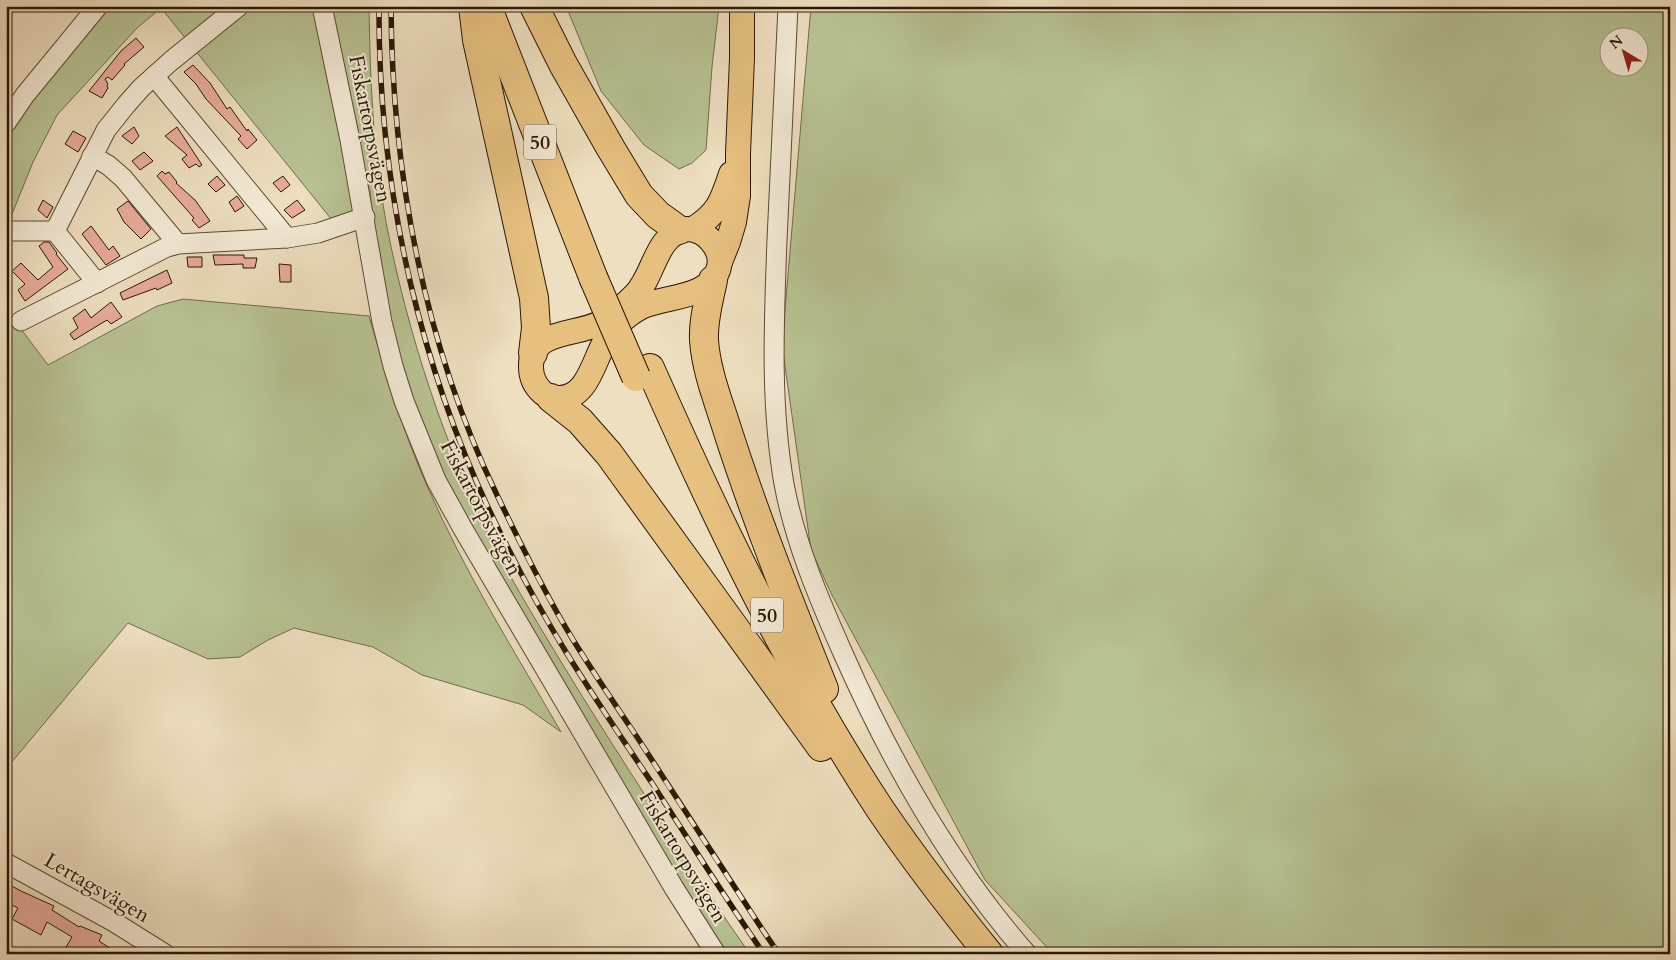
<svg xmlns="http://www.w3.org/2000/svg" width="1676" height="960" viewBox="0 0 1676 960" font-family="Cardo,serif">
	<rect width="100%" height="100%" fill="#eedfc0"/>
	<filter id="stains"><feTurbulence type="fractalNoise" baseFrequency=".004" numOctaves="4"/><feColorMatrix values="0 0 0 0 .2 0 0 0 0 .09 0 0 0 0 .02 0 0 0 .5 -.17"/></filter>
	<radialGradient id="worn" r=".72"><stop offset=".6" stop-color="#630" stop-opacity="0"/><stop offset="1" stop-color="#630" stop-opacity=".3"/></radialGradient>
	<g fill="#b8c293" stroke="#716c4b" fill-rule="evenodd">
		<polygon points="95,6 314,6 356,211 332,220 161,8 137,28 57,115 33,162 6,229 6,128"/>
		<path d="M 328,6 L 369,6 C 370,78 373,152 386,222 C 408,335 445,448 497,551 C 517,590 540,627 563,665 C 616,752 673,838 729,924 L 750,954 L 727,954 L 712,934 L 639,816 L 436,467 L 397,357 L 374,244 L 370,191 L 359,155 Z"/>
		<polygon points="566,6 719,6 712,67 706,150 692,163 679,169 644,145 601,91"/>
		<path d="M 811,6 L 1670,6 L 1670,954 L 1053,954 L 985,880 L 832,595 L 811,550 L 782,345 ZM 1608,38 L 1638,38 L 1638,68 L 1608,68 Z"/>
		<path d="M 183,299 L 369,316 C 386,375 403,432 428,488 C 465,573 515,652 561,732 L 523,705 L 422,675 L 373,647 L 294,628 L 268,640 L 240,657 L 208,659 L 128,623 L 6,769 L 6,309 L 48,365 L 157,306 Z"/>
	</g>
	<g fill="#e8ac9b" stroke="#2a1703">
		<polygon points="136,38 144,47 124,64 125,65 112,80 108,77 105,79 108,84 107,86 108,88 102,98 89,91 121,51"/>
		<polygon points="193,65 210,83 227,109 230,107 247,131 248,129 257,140 247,149 238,139 241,136 206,99 196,84 184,72"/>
		<polygon points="134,127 139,136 132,144 122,136"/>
		<polygon points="177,127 202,165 199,167 196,164 189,168 182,159 187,155 165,136"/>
		<polygon points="73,131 86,138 78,152 65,144"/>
		<polygon points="144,152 153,161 140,170 132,161"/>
		<polygon points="162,171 165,174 169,172 177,182 176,183 195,200 210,221 199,228 192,220 194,218 157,176"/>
		<polygon points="217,176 225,185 216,192 208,184"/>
		<polygon points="283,176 290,185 281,192 273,183"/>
		<polygon points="237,196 244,206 235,212 229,202"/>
		<polygon points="43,200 53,207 47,218 38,210"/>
		<polygon points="297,200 305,210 292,218 284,210"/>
		<polygon points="128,201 151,229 141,239 124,222 117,209"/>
		<polygon points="91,226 109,250 113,246 120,256 106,265 82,234"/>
		<polygon points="44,242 49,242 57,253 56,254 68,269 25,301 18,290 25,284 12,271 21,263 38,280 53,267 39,246"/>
		<polygon points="213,255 244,255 244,258 257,258 255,268 243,268 243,264 215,265"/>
		<polygon points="187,257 202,257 202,267 188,267"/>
		<polygon points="279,264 291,265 291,282 280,282"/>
		<polygon points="167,270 172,283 157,290 156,288 123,300 120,293"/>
		<polygon points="111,302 122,317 111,324 107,320 74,340 70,334 78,328 73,318 85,309 91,318"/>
		<polygon points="6,883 21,891 54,906 52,910 79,927 80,926 102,935 99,941 119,954 62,954 72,937 47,922 41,935 12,919 18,908 6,902"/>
	</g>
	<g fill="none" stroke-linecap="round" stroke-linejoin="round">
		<defs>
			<g id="minor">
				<polyline points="322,6 350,140 382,322 393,366 404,401 436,480 463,529 674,888 716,954"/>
				<path d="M 788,6 C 784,84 781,162 777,240 C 774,322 770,403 784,484 C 795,542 818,597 842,651 C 890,760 949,865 1027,954"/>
				<polyline points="154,76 287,238"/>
				<polyline points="6,123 25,95 98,6"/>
				<polyline points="92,156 108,165 123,178 178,244"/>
				<polyline points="10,231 55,231 106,130 126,105 141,88 171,61 239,6"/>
				<polyline points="55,231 97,283"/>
				<polyline points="21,321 167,247 178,244 287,238 318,233 365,217"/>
				<polyline points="6,863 114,922 165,954"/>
			</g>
			<g id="major">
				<path d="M 686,229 C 696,229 706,234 712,242 C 718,249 721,258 719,267 C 712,297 671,296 646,305 C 635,309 621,320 613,329 C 594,350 592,400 557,398 C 552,398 548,397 543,393 C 535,386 531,377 531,367 C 530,329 576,336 600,323 C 614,316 625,305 635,295 C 655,275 655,235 686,229 Z"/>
				<path d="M 693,229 C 718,214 722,201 731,174"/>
				<polyline points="720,262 728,242 734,222 738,196 738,153 742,58 742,6"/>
			</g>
			<g id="highway">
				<polyline points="473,6 477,40 534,298 536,328 533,353"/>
				<polyline points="487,6 593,277"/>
				<polyline points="534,6 563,64 610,147 639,195 658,215 679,230"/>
				<path d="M 713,280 C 709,300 703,320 704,340 C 706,371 719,403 728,432 C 756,519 790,604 824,689"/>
				<path d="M 650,368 C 717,520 789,670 880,809 C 914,859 951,907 989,954"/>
				<polyline points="551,398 580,421 609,454 821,747"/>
			</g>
		</defs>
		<use href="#minor" stroke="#5b4932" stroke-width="21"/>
		<use href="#major" stroke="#2a1703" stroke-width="26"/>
		<use href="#highway" stroke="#2a1703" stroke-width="30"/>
		<use href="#minor" stroke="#f4ead6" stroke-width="19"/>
		<use href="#major" stroke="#e7c080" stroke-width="24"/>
		<use href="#highway" stroke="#e7c080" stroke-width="28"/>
		<defs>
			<g id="rail">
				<path d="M 379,6 C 378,193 422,381 507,546 C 525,582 545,618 566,652 C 593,696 623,740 652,783 C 689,840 725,898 764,954"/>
				<path d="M 391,6 C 392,173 424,344 497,495 C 521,545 546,596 575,643 C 595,675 616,706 637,737 C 678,801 720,865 762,929 L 779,954"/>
			</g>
		</defs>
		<use href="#rail" stroke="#2a1703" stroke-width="5.5"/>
		<use href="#rail" stroke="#f4ead6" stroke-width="4" stroke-dasharray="11" stroke-linecap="butt"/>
		<defs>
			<polyline id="highway-bridge" points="593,277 636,377"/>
		</defs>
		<use href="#highway-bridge" stroke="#2a1703" stroke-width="30" stroke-linecap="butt"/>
		<use href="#highway-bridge" stroke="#e7c080" stroke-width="28"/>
	</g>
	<g text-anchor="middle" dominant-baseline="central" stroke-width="4" stroke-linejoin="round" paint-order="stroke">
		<g fill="#f4ead6" stroke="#675642" stroke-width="1">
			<rect x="524" y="124.5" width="32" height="35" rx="4"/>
			<rect x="751" y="597.5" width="32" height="35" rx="4"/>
		</g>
		<g font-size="20" font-weight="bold" fill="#2a1703">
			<text x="540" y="142">50</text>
			<text x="767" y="615">50</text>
		</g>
		<g font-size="21" fill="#2a1703" stroke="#f4ead6">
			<text transform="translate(370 129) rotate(79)">Fiskartorpsvägen</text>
			<text transform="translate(481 508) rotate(62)">Fiskartorpsvägen</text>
			<text transform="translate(683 857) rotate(59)">Fiskartorpsvägen</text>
			<text transform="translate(97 888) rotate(30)">Lertagsvägen</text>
		</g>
	</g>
	<rect width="1676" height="960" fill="none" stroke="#eedfc0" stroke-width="25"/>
	<rect x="8" y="8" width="1661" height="945" fill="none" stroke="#2a1703" stroke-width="2.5"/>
	<rect x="12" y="12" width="1651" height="935" fill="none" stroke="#2a1703"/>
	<g transform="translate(1624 52) rotate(322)"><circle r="24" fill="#f4ead6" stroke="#a39682"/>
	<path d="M0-4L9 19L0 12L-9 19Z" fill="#8f2418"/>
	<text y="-8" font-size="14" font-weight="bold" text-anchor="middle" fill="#2a1703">N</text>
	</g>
	<rect width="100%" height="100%" filter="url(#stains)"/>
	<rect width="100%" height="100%" fill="url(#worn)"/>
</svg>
